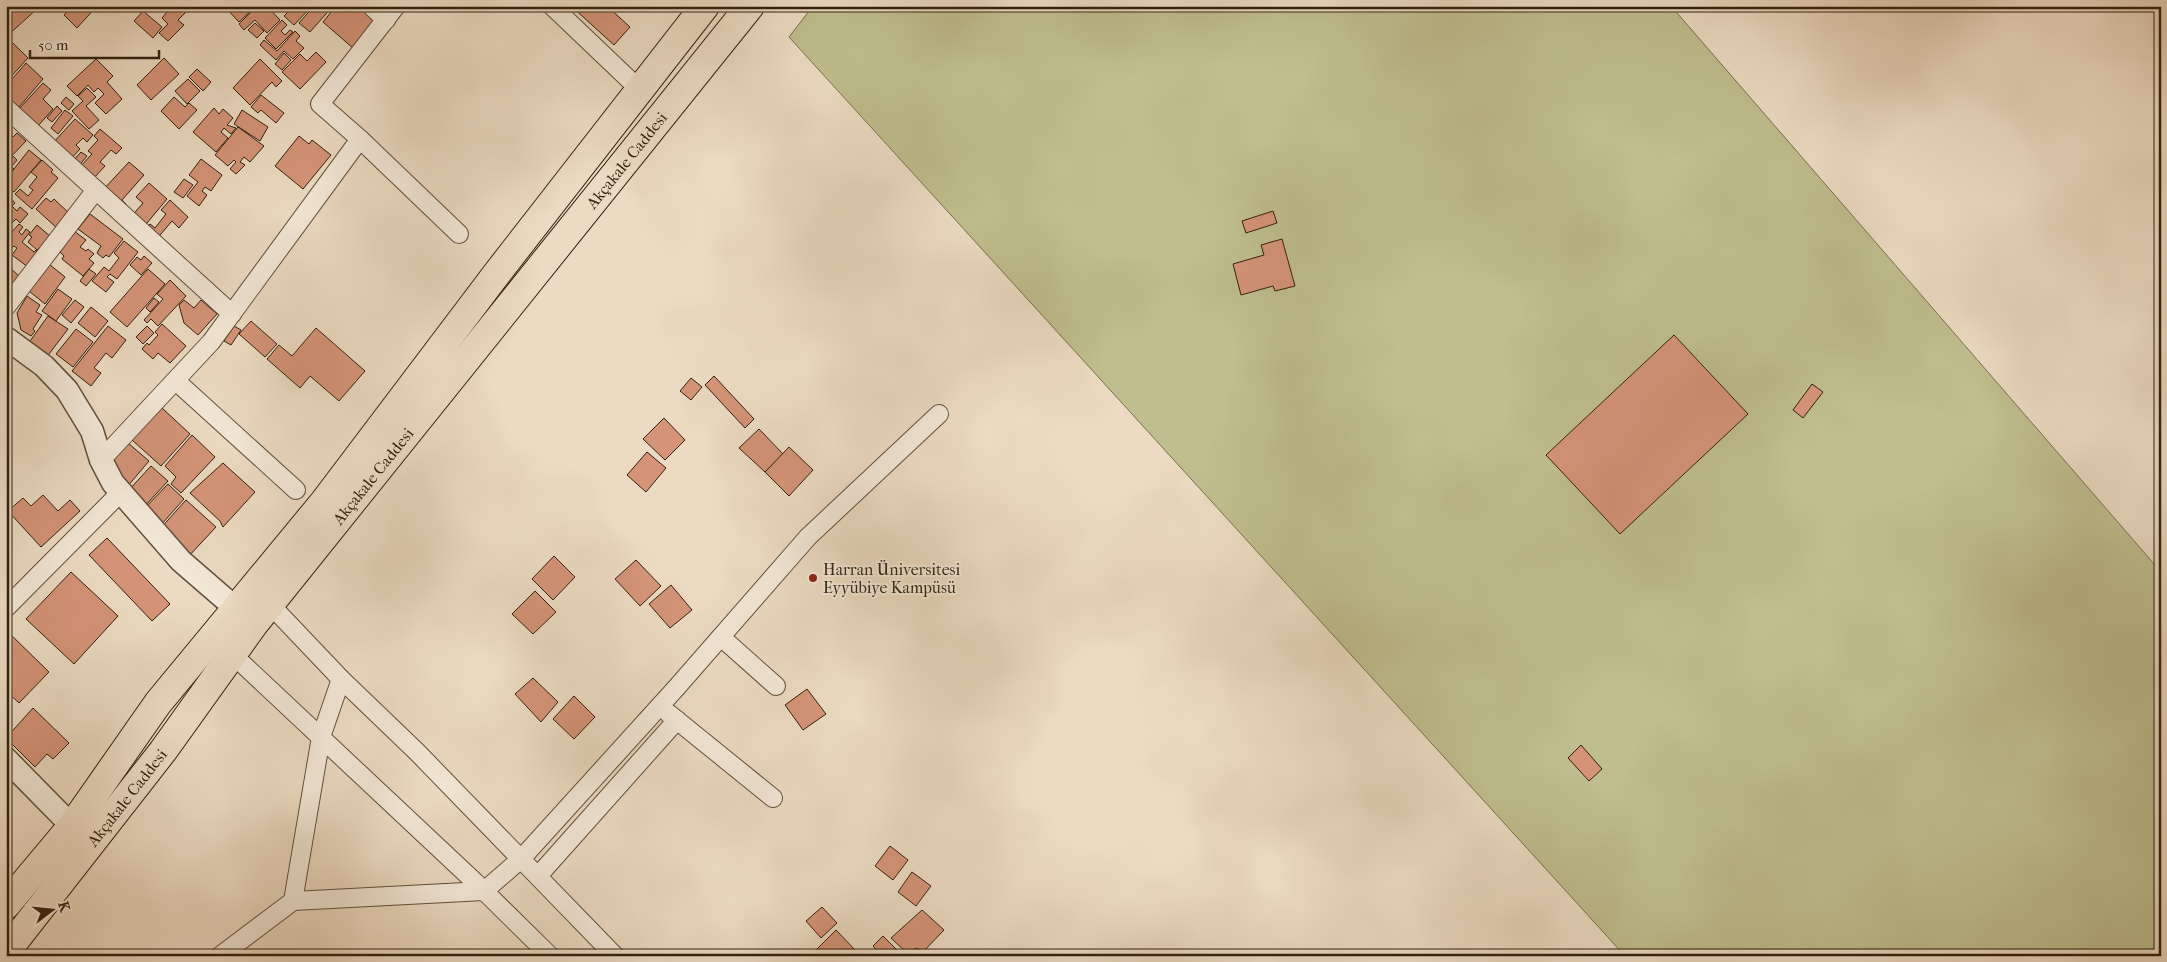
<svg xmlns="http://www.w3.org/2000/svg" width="2167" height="962" viewBox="0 0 2167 962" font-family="'IM FELL French Canon',serif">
	<rect width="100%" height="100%" fill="#ecdbc2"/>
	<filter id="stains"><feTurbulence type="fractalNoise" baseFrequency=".004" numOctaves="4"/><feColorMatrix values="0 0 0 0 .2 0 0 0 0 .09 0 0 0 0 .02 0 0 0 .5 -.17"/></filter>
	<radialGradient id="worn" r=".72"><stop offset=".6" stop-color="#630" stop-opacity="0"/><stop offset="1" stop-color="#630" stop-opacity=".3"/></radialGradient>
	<polygon fill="#bfbe8e" stroke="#78704e" points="813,6 1671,6 2161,572 2161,956 1625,956 789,37"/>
	<g fill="#d59478" stroke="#31210f">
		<polygon points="6,6 38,6 39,7 6,37"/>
		<polygon points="73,6 97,6 77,28 64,15"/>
		<polygon points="165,6 186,6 189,9 178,20 184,25 168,41 159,33 168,24 162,18 167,12 163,8"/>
		<polygon points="224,6 256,6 239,22"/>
		<polygon points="257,6 267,6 280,20 267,33 255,20 244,30 239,24"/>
		<polygon points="294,6 312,6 294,25 284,16"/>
		<polygon points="314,6 333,6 310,32 299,23"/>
		<polygon points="336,6 360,6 378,22 354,49 323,22"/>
		<polygon points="571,6 607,6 630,27 614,45"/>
		<polygon points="143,11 162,27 153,38 134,21"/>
		<polygon points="282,20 287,25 281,31 285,35 290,30 293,32 276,49 265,38"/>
		<polygon points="255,23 264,31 257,38 248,30"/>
		<polygon points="295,31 300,36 296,41 304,48 293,59 284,51 276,60 260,45 264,40 277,51"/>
		<polygon points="12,42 28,58 6,82 6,48"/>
		<polygon points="316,52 326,62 300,89 282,72 300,54 307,61"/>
		<polygon points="284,53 291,60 282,70 275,64"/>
		<polygon points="164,58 179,74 151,100 137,85"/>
		<polygon points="96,59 113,76 107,82 122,99 106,114 95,103 104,94 98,88 94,92 88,85 77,96 67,86"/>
		<polygon points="260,59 282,81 276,87 272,82 250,105 233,88"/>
		<polygon points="26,63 43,79 19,107 6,97 6,86"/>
		<polygon points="197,69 211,82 203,91 189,77"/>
		<polygon points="188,79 200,91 187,104 175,91"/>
		<polygon points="43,83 51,90 43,99 53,109 37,127 18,110"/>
		<polygon points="87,88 96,97 86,106 99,120 89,129 72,111 83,101 78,96"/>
		<polygon points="261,95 284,113 276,123 261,110 258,113 251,107"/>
		<polygon points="66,97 74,104 69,110 61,103"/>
		<polygon points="174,97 185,107 189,103 197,110 179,129 161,111"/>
		<polygon points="57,106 62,111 52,122 47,118"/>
		<polygon points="214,108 219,114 223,109 233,118 227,125 236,128 231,134 224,128 221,132 228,138 216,152 193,132"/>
		<polygon points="65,110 73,116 58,134 51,128"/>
		<polygon points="242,110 268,127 260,141 234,124"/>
		<polygon points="75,119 93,135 87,142 83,138 76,145 80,149 70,160 52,144"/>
		<polygon points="238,127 264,146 250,162 244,157 240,162 245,165 236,174 230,169 236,162 234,160 228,166 215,155"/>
		<polygon points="100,129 122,148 116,154 111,150 100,162 105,166 93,179 80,167 92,154 88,151 98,140 94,136"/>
		<polygon points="17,133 26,141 6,162 6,137 10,134 13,137"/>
		<polygon points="299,136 309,144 312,140 331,155 303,189 275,166"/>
		<polygon points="29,150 41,160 14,192 6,186 6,179"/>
		<polygon points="81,152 87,156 78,167 72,162"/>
		<polygon points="13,156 17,160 12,166 8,162"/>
		<polygon points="201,159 222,175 211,191 205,187 202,191 207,195 199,206 187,196 198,182 189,175"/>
		<polygon points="42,160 53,170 51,172 58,178 32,209 15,194 20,189 28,196 33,190 29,187 37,177 31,172"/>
		<polygon points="129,162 144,175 122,200 126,204 122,209 102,191"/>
		<polygon points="8,163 14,169 6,178 6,164"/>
		<polygon points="184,179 193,185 183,198 174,192"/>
		<polygon points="149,183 167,199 142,229 130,218 143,203 136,197"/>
		<polygon points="7,194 15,203 12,206 17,211 20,207 28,214 20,223 16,219 11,224 6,220"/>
		<polygon points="46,198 51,202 54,199 71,215 58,229 36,209"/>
		<polygon points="170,200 188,217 179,228 172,221 155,241 144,231 150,224 155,228 166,214 161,210"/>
		<polygon points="1273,211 1277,223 1246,233 1242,221"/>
		<polygon points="90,214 123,239 109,257 106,255 103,258 97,253 101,246 78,229"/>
		<polygon points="19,224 23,227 19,232 22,235 26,229 30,232 22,242 34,252 36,250 39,253 28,267 12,255 17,248 14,246 12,248 6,243 6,231 10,234"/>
		<polygon points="37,225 51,237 37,250 28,242 32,237 29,235"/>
		<polygon points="74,231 86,240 80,247 86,251 88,249 94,254 89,259 94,263 83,276 62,259 64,256 58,250"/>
		<polygon points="1282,239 1295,286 1275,291 1273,286 1241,295 1233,264 1264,255 1261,245"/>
		<polygon points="124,241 138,252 117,279 110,274 107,277 114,282 106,292 92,281 104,267 109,271 119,258 114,253"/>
		<polygon points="144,256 152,263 141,275 130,265 137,257 141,260"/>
		<polygon points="6,264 20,277 6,295"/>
		<polygon points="49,264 65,277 45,304 29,291"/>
		<polygon points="89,269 96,274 86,286 80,281"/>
		<polygon points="148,269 165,284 127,327 110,312"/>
		<polygon points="170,280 186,296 158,326 151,319 147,323 144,320 163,299 157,294"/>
		<polygon points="58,289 72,299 56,321 42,311"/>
		<polygon points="27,296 40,305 36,312 42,315 33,329 35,331 31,336 21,330 17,313"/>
		<polygon points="154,298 159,302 150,312 146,308"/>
		<polygon points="75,300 84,307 71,323 62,315"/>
		<polygon points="184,300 194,308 201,300 217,314 198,335 184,323 179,305"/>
		<polygon points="91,307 108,321 95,337 78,323"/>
		<polygon points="48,316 68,329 46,358 30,341"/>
		<polygon points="251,321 277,344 265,357 239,334"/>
		<polygon points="162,324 186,346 170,363 158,353 153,359 142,349 147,343 149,345 158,335 155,332"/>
		<polygon points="108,326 126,340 112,358 106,353 94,368 101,373 91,386 72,371"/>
		<polygon points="147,326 154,333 143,344 136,337"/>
		<polygon points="234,326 241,330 231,345 224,341"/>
		<polygon points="316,328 365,371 339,401 310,376 300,388 267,359 279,345 292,356"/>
		<polygon points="76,329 93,342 73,367 56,354"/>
		<polygon points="1674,335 1748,414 1620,534 1546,455"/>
		<polygon points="714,376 754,419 745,428 705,385"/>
		<polygon points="691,378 702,387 691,400 680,391"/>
		<polygon points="1812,384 1823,392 1803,418 1793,410"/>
		<polygon points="162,408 190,434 161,466 132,440"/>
		<polygon points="664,418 685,440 665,460 643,439"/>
		<polygon points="759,429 783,454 765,472 739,448"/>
		<polygon points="192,435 215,457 181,493 171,484 176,477 165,466"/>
		<polygon points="128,443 149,461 127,487 106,469"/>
		<polygon points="789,447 813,470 789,496 765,472"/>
		<polygon points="647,452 666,468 646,492 627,475"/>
		<polygon points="223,463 255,492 223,527 220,521 190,493"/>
		<polygon points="151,466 168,481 143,508 127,492"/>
		<polygon points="168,484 184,499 160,526 143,510"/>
		<polygon points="43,495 58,511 70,500 80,511 41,547 8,511 23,498 31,506"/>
		<polygon points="186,500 216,527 188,557 159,530"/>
		<polygon points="107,538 170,604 152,621 89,555"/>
		<polygon points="554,556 575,577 553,600 532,579"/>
		<polygon points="636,560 661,586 640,606 615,579"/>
		<polygon points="71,572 118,616 74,664 26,619"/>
		<polygon points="671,585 692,610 670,628 649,604"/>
		<polygon points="535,591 556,612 533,634 512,614"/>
		<polygon points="6,630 49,672 19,703 6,691"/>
		<polygon points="533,678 558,702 541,722 515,694"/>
		<polygon points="807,689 826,714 803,730 785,705"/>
		<polygon points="574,696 595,717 574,739 553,719"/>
		<polygon points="33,708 69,743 53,759 47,754 35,767 6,738"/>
		<polygon points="1581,745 1602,769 1589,781 1568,758"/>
		<polygon points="890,846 908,860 893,880 875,866"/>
		<polygon points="912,872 931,886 916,906 898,892"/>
		<polygon points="822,907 837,923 821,938 806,921"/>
		<polygon points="922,910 944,930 923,952 916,948 909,955 891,938"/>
		<polygon points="836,930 856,951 851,956 810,956"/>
		<polygon points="883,936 903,956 876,956 879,953 873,946"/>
	</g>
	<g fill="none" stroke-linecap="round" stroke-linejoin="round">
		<defs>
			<g id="minor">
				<polyline points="371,6 386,20"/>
				<polyline points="396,6 320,104 360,139 459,234"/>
				<polyline points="552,6 639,89"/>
				<polyline points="6,108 232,314"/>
				<polyline points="6,307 95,191"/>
				<polyline points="176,381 296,490"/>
				<polyline points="101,460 211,342 360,139"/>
				<polyline points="264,598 341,679 417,752 615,956"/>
				<polyline points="6,608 121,492"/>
				<polyline points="721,637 776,686"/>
				<polyline points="225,649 232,654 475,882 550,956"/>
				<polyline points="668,713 773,798"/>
				<polyline points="538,876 677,720"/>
				<polyline points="293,901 484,891 521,859 677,687 808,537 939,414"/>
				<polyline points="220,956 293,901 321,737 341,679"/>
			</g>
			<g id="tertiary">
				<polyline points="6,338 44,366 67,390 92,431 101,460 113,483 181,561 248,619"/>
				<polyline points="6,759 72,826"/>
			</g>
			<g id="primary">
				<polyline points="6,905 72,826 158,703 324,502 498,272 705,6"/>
				<path id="s1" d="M 6,952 L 163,751 L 254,624 L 750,6"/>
			</g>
		</defs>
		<use href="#minor" stroke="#60503c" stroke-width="20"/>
		<use href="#tertiary" stroke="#60503c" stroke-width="25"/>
		<use href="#primary" stroke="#31210f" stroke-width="30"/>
		<use href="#minor" stroke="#f3e8d7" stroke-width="18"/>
		<use href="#tertiary" stroke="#f3e8d7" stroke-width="22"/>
		<use href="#primary" stroke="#ecdbc2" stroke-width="28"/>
	</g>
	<circle fill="#8f2418" stroke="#f3e8d7" stroke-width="2" cx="813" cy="578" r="5"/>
	<g text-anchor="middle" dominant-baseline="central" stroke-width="4" stroke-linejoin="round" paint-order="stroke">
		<g font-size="16" fill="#31210f" stroke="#f3e8d7">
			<text stroke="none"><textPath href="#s1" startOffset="1006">Akçakale Caddesi</textPath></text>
			<text stroke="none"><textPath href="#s1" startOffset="601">Akçakale Caddesi</textPath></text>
			<text stroke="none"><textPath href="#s1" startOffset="196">Akçakale Caddesi</textPath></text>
		</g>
		<g font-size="16" fill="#31210f" stroke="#f3e8d7" text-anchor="start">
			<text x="823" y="569">Harran Üniversitesi<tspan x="823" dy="18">Eyyübiye Kampüsü</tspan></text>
		</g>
	</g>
	<rect width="2167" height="962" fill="none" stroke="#ecdbc2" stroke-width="25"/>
	<rect x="8" y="8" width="2152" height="947" fill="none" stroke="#31210f" stroke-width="2.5"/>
	<rect x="12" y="12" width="2142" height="937" fill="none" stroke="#31210f"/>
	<g transform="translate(52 910) rotate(74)" stroke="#f3e8d7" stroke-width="4" paint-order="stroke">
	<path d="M0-4L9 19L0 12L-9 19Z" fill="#31210f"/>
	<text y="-8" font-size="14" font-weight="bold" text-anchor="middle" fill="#31210f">K</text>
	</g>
	<path d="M30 50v8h129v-8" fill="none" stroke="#31210f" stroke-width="2.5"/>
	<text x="38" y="50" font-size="15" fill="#31210f" stroke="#f3e8d7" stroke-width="4" paint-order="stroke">50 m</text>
	<rect width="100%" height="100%" filter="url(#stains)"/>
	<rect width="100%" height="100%" fill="url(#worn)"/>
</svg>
